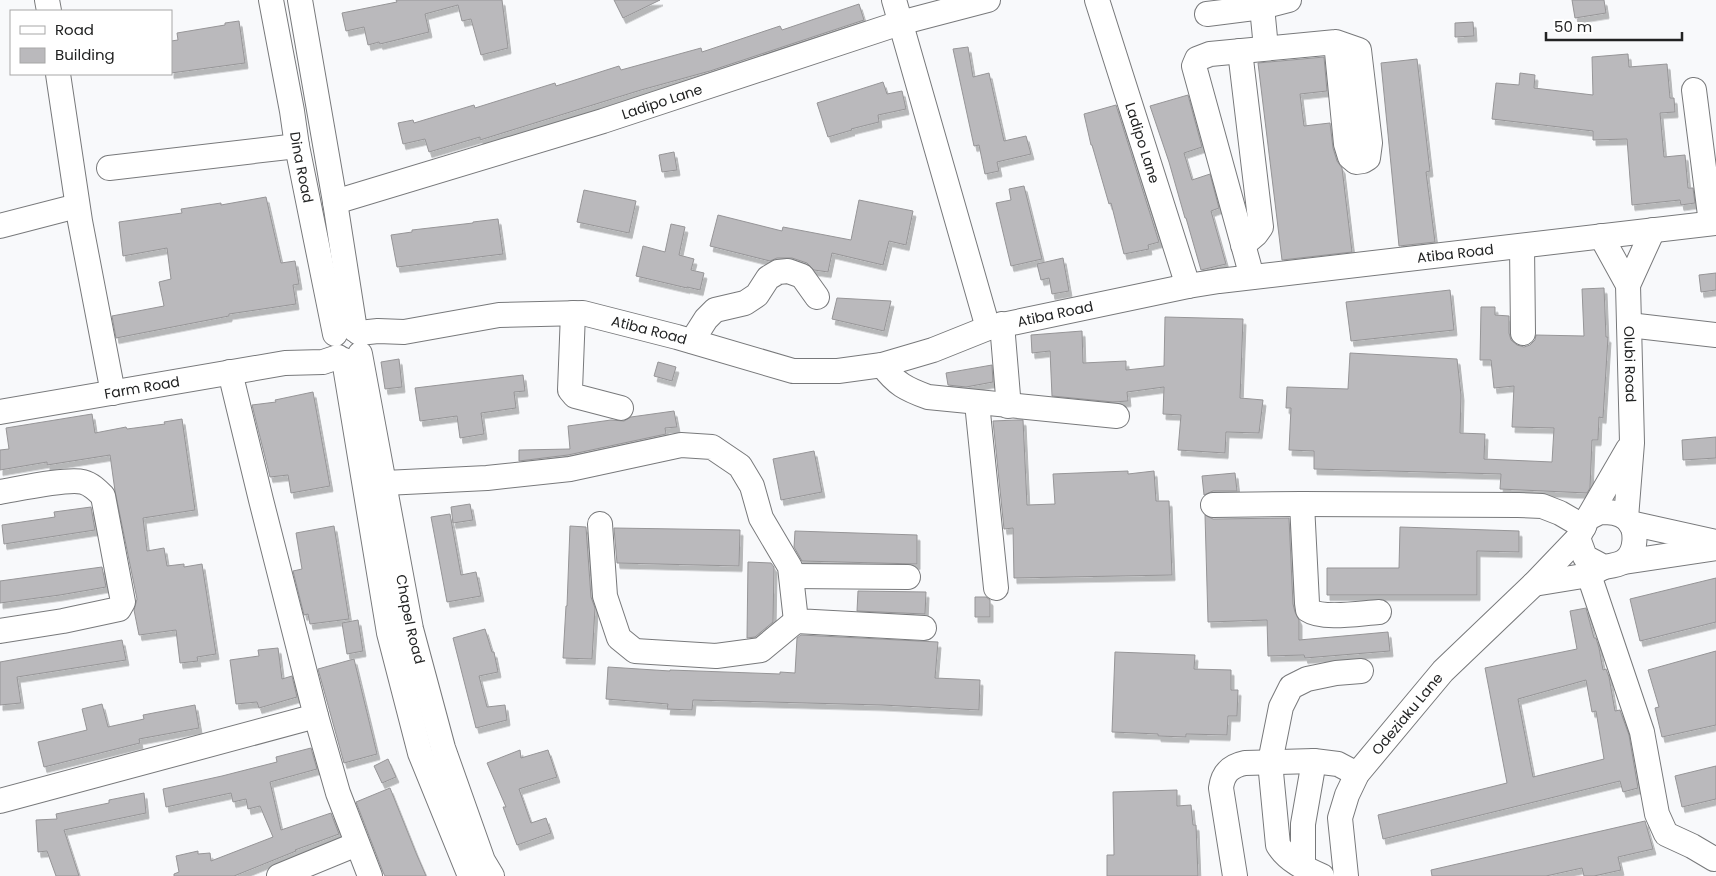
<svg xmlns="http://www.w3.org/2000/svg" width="1716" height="876" viewBox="0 0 1716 876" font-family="Poppins,sans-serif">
	<defs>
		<filter id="shadow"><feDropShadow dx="3" dy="5.5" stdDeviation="0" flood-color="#0004"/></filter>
	</defs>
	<rect width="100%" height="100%" fill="#f8f9fb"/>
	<g fill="#bab9bc" stroke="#969597" fill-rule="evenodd" filter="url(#shadow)">
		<polygon points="396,0 502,0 508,48 481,55 471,19 462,21 458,5 425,14 429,32 380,44 379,42 368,45 364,27 346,31 342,13 397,2"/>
		<polygon points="614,0 660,0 623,18"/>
		<polygon points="1572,0 1604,0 1606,13 1575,18"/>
		<polygon points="859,4 864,20 710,71 641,90 480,140 480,137 429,152 425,139 403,144 398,123 413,120 414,123 474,105 475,108 555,83 556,86 619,66 621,70 701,48 702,52 780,26 782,30"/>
		<polygon points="239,21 245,63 171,73 171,41 178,40 177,33 225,25 225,23"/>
		<polygon points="1473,22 1474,36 1455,37 1455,23"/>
		<polygon points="968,47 973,77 989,73 1004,141 1026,136 1031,154 997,162 999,171 985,174 979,145 974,146 953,49"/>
		<polygon points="1628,54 1629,67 1667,64 1670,98 1674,98 1675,112 1660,113 1664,157 1685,155 1688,188 1693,188 1695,203 1681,205 1680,200 1632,205 1627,139 1593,140 1593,131 1492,119 1496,83 1519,85 1520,73 1535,75 1534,88 1593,95 1592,57"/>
		<polygon points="1324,57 1327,91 1300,94 1304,126 1330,123 1333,148 1337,161 1342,168 1352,252 1282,260 1258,63"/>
		<polygon points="1417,59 1430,171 1426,172 1435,242 1399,246 1381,63"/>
		<polygon points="883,82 887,94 902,91 906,109 878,115 879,122 851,129 852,130 828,137 817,103"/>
		<polygon points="1188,95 1202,147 1184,153 1192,180 1210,174 1219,208 1211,211 1226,264 1201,270 1186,218 1185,218 1169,162 1150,106"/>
		<polygon points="1116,105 1159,242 1148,245 1149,249 1124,254 1111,203 1109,204 1092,145 1091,145 1084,114"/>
		<polygon points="674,152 677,170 662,172 659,155"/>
		<polygon points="1024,186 1042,259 1011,266 996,203 1011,200 1009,189"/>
		<polygon points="584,190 636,201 629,233 577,222"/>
		<polygon points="266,197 281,263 295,261 299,284 293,285 296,304 229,314 229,316 116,338 112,316 164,306 159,282 171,279 167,248 123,256 119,222 182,213 181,209 221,203 221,205"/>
		<polygon points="859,200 913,211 906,245 889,241 883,265 832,253 828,272 814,270 807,263 792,258 777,258 770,261 710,246 718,215 782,231 783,227 851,240"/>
		<polygon points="498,219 503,254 397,267 391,235 412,232 412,230 473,223 473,222"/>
		<polygon points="671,224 685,227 679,255 694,259 691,270 704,273 700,290 687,287 687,288 636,276 643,246 665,252"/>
		<polygon points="1063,258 1069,291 1052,294 1049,278 1041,280 1037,264"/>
		<polygon points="1716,273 1716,290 1701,292 1699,275"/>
		<polygon points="1604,288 1606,337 1608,337 1603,418 1599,417 1598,440 1592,440 1590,488 1587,493 1500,489 1501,474 1314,469 1314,451 1289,450 1291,408 1286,408 1287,387 1348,389 1350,353 1457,359 1461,395 1460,433 1485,434 1484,459 1552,462 1554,428 1512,427 1514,386 1494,388 1491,360 1480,360 1481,307 1495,307 1495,315 1509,316 1509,333 1511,340 1517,345 1524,347 1530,345 1535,340 1536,335 1584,336 1582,289"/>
		<polygon points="1450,290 1454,330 1351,341 1346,302"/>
		<polygon points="837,298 891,301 884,331 832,319"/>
		<polygon points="1165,317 1243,319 1240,398 1263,400 1259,433 1226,432 1225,453 1178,450 1181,415 1163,414 1164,387 1127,392 1128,401 1113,402 1052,396 1050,351 1032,353 1031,335 1082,331 1083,363 1126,361 1126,370 1164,366"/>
		<polygon points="399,359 402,387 385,389 381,362"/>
		<polygon points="658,362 676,367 672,381 654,376"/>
		<polygon points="992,365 993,382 966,387 948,385 946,373"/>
		<polygon points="523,375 525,391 514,392 516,408 481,413 484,434 460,438 457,416 420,421 415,388"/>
		<polygon points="313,392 330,486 291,493 288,475 270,477 252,405 276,402 275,400"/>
		<polygon points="674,411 677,427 665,428 666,434 568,455 519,461 519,450 570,449 568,426 611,420 624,421 631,417"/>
		<polygon points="92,414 95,433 126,427 127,429 165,424 164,422 182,419 195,510 143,518 147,551 164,548 167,566 184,564 184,567 202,564 216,654 197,657 198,661 180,663 176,630 139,635 134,610 137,599 115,491 110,455 47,465 47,462 0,470 0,450 9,449 6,428"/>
		<polygon points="1016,420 1023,420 1027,505 1055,504 1053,474 1128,471 1128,474 1154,471 1156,501 1169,501 1172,575 1014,578 1013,528 1004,529 993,421"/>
		<polygon points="1716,437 1716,458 1683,460 1682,440"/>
		<polygon points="814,451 822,492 781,500 773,459"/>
		<polygon points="1235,473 1237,491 1213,491 1204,495 1202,476"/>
		<polygon points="470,504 473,520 453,523 451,507"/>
		<polygon points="91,507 95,530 4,544 2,525 55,517 54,512"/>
		<polygon points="450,514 461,575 476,572 481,596 447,602 431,517"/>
		<polygon points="1205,515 1213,519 1289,518 1293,604 1295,612 1299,620 1299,640 1388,632 1390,651 1305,658 1304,655 1268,656 1267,620 1208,622"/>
		<polygon points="334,526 349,619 310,624 308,614 304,615 293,571 302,569 296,533"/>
		<polygon points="570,526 586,527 591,597 595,608 592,659 563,658 566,606 567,606"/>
		<polygon points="1400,527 1519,531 1519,552 1477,551 1477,595 1327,595 1327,568 1399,568"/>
		<polygon points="614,528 740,530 739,566 617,563"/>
		<polygon points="795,531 917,535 917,564 802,561 794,547"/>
		<polygon points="748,562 771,563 774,567 773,622 755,637 747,638"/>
		<polygon points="102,567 106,587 60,595 0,603 0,581"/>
		<polygon points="1716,578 1716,622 1640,641 1630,599"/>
		<polygon points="858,591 926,592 925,614 857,611"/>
		<polygon points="975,597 986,597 990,600 990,617 975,617"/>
		<path d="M 1586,608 L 1594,638 L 1596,638 L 1599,648 L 1603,670 L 1606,669 L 1609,677 L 1615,711 L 1620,710 L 1629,735 L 1638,788 L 1623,792 L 1620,781 L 1383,839 L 1378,815 L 1507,783 L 1485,668 L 1577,649 L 1570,611 ZM 1586,680 L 1592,712 L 1596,711 L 1604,759 L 1533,777 L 1518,699 Z"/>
		<polygon points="358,620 363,651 347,654 342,623"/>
		<polygon points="485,629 492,652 494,652 498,672 479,676 487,707 505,705 507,720 476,728 453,638"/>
		<polygon points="801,635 938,642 935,678 980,680 979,710 882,705 693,700 692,710 667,709 668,704 606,699 608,667 670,671 670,670 780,674 780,672 795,673 797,638"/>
		<polygon points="122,640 126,660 17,677 21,703 0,705 0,662"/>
		<polygon points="278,648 282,679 292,676 297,697 259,708 257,702 236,704 230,660 259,656 258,650"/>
		<polygon points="1716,651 1716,725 1662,737 1655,708 1659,707 1648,670"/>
		<polygon points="1115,652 1195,655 1194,669 1231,670 1231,690 1238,690 1237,716 1228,716 1227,735 1186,734 1186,737 1158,736 1158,734 1112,732"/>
		<polygon points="354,659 377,754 344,763 318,669"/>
		<polygon points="102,704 108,727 144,719 143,715 195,705 199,728 139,739 140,743 44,767 38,742 87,730 82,709"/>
		<polygon points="311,748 317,769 270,782 281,830 331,813 339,834 295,850 296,851 234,876 174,876 174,874 179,872 176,856 198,851 198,854 210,853 211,861 273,837 260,806 248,809 246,799 233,802 231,793 166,807 163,789 222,776 277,762 276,757"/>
		<polygon points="520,750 521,758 548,750 557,777 519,789 531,823 546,818 551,833 517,845 503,807 506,807 487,763"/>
		<polygon points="388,759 396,777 382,783 374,766"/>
		<polygon points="1716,766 1716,799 1682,807 1675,776"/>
		<polygon points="390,788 416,853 426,876 385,876 383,872 356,802"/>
		<polygon points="1177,790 1177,806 1191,805 1193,825 1196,825 1198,876 1107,876 1107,855 1114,855 1113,792"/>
		<polygon points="144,793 146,813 64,830 79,876 56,876 47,851 38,852 36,820 57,819 56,814 109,803 109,800"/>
		<polygon points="1645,821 1653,849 1618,857 1621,870 1594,876 1584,876 1582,868 1546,876 1432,876 1431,870"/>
	</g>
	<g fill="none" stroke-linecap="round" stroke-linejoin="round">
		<defs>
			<g id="minor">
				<polyline points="47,0 49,11"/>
				<path id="s1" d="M 271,0 L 292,111 L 297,146 L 335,334"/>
				<polyline points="300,0 335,202 355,330"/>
				<polyline points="894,0 988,328"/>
				<path id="s2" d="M 1097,0 L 1188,286"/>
				<polyline points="1207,14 1262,7"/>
				<polyline points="1266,48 1262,7 1289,0"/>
				<polyline points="1240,51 1261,227 1256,234 1243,245"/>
				<polyline points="58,74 80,221 113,393"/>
				<polyline points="1694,90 1711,223"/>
				<polyline points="109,168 297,146"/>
				<path id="s3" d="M 335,202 L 603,121 L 900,23 L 988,0"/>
				<polyline points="0,226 77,206"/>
				<path id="s4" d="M 1601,236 L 1628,285 L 1632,443 L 1626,518"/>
				<polyline points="1522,246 1523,333"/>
				<polyline points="1252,277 1194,66 1197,59 1210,54 1336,42 1359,50 1370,143 1368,158 1363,161 1356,162 1350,157 1346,144 1336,42"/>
				<polyline points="1628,285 1653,230"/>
				<polyline points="573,313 570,390 575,396 621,408"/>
				<polyline points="1002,324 1008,396 1008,406"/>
				<polyline points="1629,325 1716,335"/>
				<path id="s5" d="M 359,333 L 378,331 L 404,332 L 499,315 L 583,313 L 677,337 L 793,371 L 838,371 L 882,365 L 933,350 L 988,328 L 1188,286 L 1219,281 L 1716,223"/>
				<polyline points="692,341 706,319 715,310 745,303 757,295 768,278 778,272 788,271 802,276 817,297"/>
				<path id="s6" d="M 360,354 L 411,629 L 443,748 L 483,861 L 492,876"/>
				<polyline points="344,360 389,633 420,753 470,876"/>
				<path d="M 882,365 C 896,384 906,389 928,397 L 1117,416"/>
				<polyline points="230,372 261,500 316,716 338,793 370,876"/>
				<polyline points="977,403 996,588"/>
				<path id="s7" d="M 0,412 L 285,363 L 323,362 L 338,357"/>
				<polyline points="385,483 487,478 570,469 681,445 712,447 740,466 752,486 761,518 790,567 796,621 924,628"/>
				<path d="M 0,492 C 18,489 68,478 83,482 C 91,484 97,490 103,496 L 123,602 L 119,609 L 63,621 L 0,631"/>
				<path d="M 1302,504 L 1307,603 L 1308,610 C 1323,620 1361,613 1379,612"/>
				<polyline points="1213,505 1302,504 1518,505 1542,506 1560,513 1584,527"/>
				<path d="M 1600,512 C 1610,512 1619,512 1627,519 C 1638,529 1637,554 1623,562 C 1618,565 1610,566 1604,567 L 1585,557 L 1578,538 L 1588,518 Z"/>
				<polyline points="1588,518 1628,449"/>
				<polyline points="1630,523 1716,542"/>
				<polyline points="600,524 605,596 619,638 635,651 716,656 761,650 796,621"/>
				<polyline points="1624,562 1716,548"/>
				<polyline points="1589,575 1642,732 1657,814 1666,834 1692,846 1714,859"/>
				<polyline points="792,576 908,577"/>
				<polyline points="1534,584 1589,575 1602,568"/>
				<polyline points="0,801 316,716"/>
				<polyline points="1303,866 1303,824 1314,761"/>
				<polyline points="279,876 357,844"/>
				<path d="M 1235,876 L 1221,788 C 1223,773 1230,766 1245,763 L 1314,761 L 1338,764 L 1357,774"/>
				<path d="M 1322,876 C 1305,869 1287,860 1278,845 L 1270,762 L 1281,707 L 1291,687 L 1307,679 L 1336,673 L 1361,671"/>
				<path id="s8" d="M 1346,876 L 1340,818 L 1347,795 L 1357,774 L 1443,671 L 1534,584 L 1578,538"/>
			</g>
		</defs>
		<use href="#minor" stroke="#78797b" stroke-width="26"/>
		<use href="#minor" stroke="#fff" stroke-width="24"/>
	</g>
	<g text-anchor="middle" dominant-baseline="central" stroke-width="4" stroke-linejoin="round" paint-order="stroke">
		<g font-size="14" fill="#222323" stroke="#fff">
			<text stroke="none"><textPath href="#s3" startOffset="342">Ladipo Lane</textPath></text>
			<text stroke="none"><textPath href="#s2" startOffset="150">Ladipo Lane</textPath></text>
			<text stroke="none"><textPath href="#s1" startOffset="170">Dina Road</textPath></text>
			<text stroke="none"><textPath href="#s5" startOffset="1119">Atiba Road</textPath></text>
			<text stroke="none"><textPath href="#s5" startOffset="714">Atiba Road</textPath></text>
			<text stroke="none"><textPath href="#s5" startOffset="294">Atiba Road</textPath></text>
			<text stroke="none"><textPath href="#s4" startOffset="135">Olubi Road</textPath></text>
			<text stroke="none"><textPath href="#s7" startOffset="144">Farm Road</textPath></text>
			<text stroke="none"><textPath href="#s6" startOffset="270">Chapel Road</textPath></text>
			<text stroke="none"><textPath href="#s8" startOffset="184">Odeziaku Lane</textPath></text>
		</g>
	</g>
	<rect x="10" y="10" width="162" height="65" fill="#ffffff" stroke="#a7a7a7"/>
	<rect x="20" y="26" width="25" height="8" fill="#ffffff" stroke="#a7a7a7"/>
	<text x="55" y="35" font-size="15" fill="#222323">Road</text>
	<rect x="20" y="48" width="25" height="15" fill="#bab9bc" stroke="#a7a7a7"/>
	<text x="55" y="60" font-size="15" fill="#222323">Building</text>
	<path d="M1546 32v8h136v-8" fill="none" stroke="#222323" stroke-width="2.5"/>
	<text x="1554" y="32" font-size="15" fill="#222323" stroke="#ffffff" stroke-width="4" paint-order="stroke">50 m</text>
</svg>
